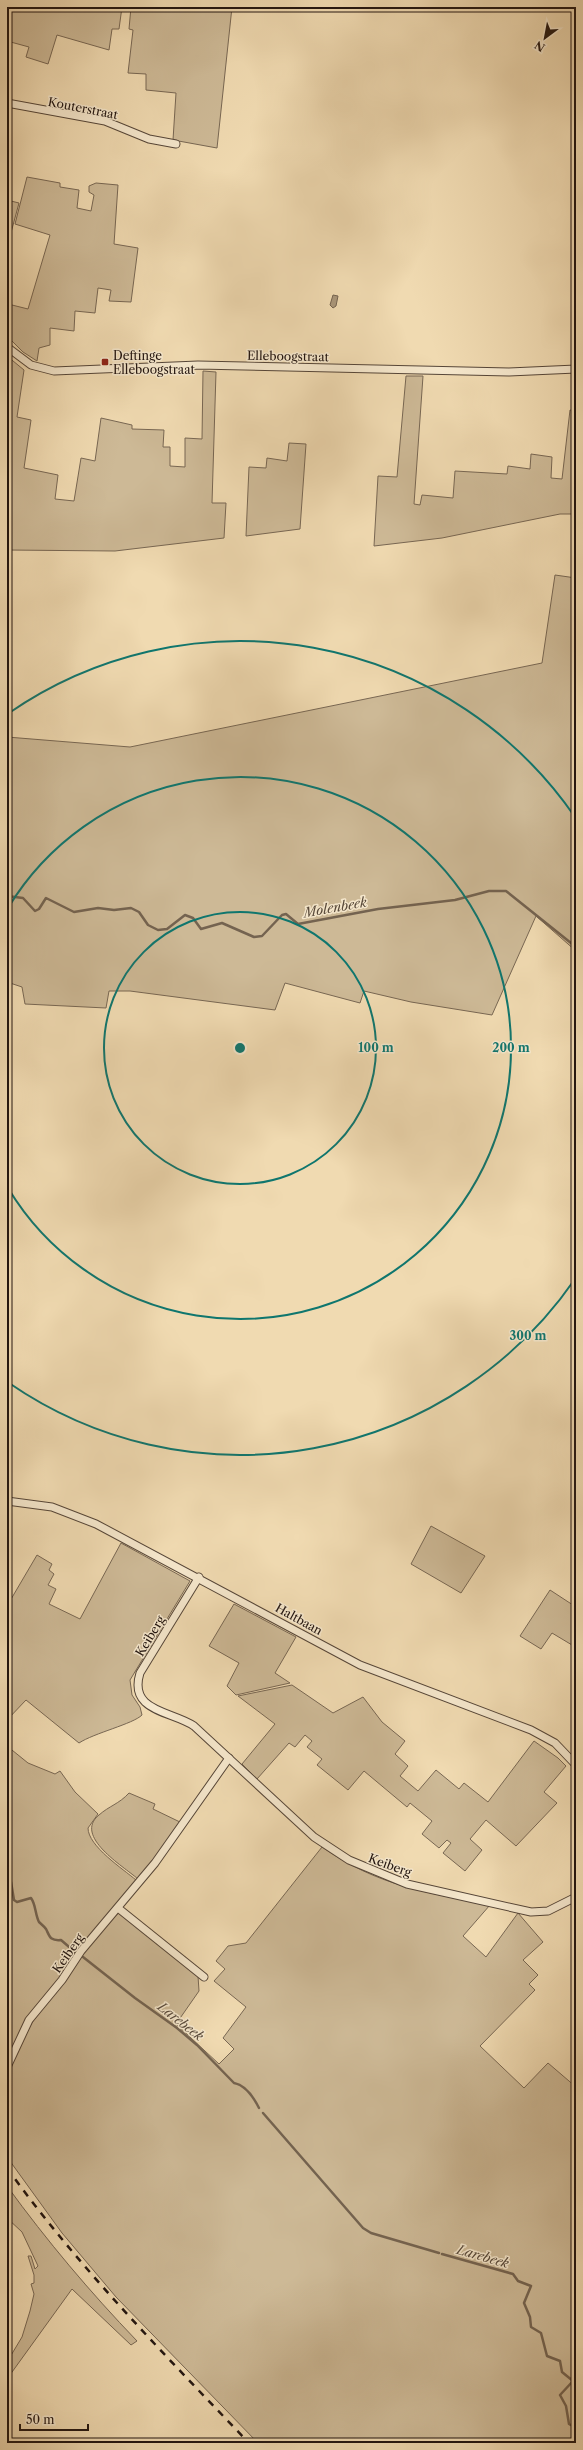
<svg xmlns="http://www.w3.org/2000/svg" width="583" height="2450" viewBox="0 0 583 2450" font-family="'Libre Caslon Text',serif">
	<rect width="100%" height="100%" fill="#f0dab1"/>
	<filter id="stains"><feTurbulence type="fractalNoise" baseFrequency=".005" numOctaves="4"/><feColorMatrix values="0 0 0 0 .2 0 0 0 0 .09 0 0 0 0 .02 0 0 0 .5 -.17"/></filter>
	<radialGradient id="worn" r=".72"><stop offset=".6" stop-color="#630" stop-opacity="0"/><stop offset="1" stop-color="#630" stop-opacity=".3"/></radialGradient>
	<g fill="#cdb996" stroke="#786753">
		<polygon points="7,7 122,7 119,29 112,29 109,50 57,35 48,64 26,57 29,47 7,41"/>
		<polygon points="131,7 232,7 217,148 173,140 176,93 146,90 146,74 128,73 133,30 129,29"/>
		<polygon points="27,177 60,183 60,187 79,190 77,208 91,211 94,195 89,192 89,186 96,183 118,185 114,244 138,248 131,302 109,301 111,290 98,288 95,313 75,311 74,331 50,328 50,345 39,348 37,361 23,352 7,336 8,304 28,309 50,235 15,224"/>
		<polygon points="7,200 19,203 9,240 7,240"/>
		<polygon points="7,356 24,370 17,417 31,420 24,468 58,475 55,499 74,501 81,458 95,461 101,418 132,425 132,429 164,430 163,447 170,447 170,466 185,467 185,438 202,439 203,371 216,372 212,503 226,503 224,538 115,551 7,550"/>
		<polygon points="406,376 423,376 414,504 420,505 422,495 453,498 455,471 507,474 508,466 530,469 531,454 552,457 551,478 562,479 570,410 576,411 576,514 560,514 442,538 374,546 378,476 397,477"/>
		<polygon points="289,443 306,444 300,529 246,536 249,467 266,468 267,458 287,461"/>
		<polygon points="555,575 576,578 576,951 536,916 492,1015 411,1002 364,991 360,1003 285,983 275,1010 130,991 109,991 106,1008 25,1004 22,987 7,982 7,737 130,747 542,663"/>
		<polygon points="431,1526 485,1556 461,1593 411,1564"/>
		<path d="M 121,1543 L 190,1581 L 130,1680 L 132,1695 L 140,1707 L 142,1715 C 133,1724 94,1733 79,1743 L 26,1700 L 7,1720 L 7,1606 L 37,1555 L 52,1564 L 49,1570 L 54,1574 L 48,1585 L 56,1589 L 49,1604 L 80,1619 Z"/>
		<polygon points="550,1590 576,1607 576,1639 572,1645 552,1633 541,1649 520,1636"/>
		<polygon points="234,1604 296,1637 275,1673 290,1683 236,1695 227,1686 239,1663 209,1646"/>
		<polygon points="292,1685 333,1713 363,1697 382,1722 405,1741 395,1754 408,1766 400,1776 418,1791 436,1770 459,1789 464,1783 488,1802 534,1741 558,1758 566,1766 544,1792 557,1803 516,1846 486,1820 470,1839 482,1850 465,1871 443,1853 451,1843 447,1840 439,1848 422,1834 432,1821 410,1803 407,1807 364,1771 348,1790 317,1765 322,1759 307,1747 312,1741 305,1735 295,1747 289,1743 257,1779 242,1764 275,1724 238,1696"/>
		<path d="M 7,1746 L 28,1763 L 55,1774 L 60,1771 L 75,1792 L 98,1814 L 88,1828 C 88,1846 123,1869 136,1880 L 34,2012 L 7,2061 Z"/>
		<path d="M 129,1793 L 155,1804 L 153,1809 L 182,1823 L 138,1879 C 123,1866 73,1836 99,1815 C 109,1806 119,1804 129,1793 Z"/>
		<path d="M 322,1847 C 378,1886 425,1892 490,1905 L 463,1936 L 486,1957 L 518,1913 L 543,1942 L 523,1960 L 538,1975 L 529,1984 L 535,1990 L 480,2046 L 524,2088 L 548,2063 L 576,2087 L 576,2443 L 258,2443 L 116,2297 L 62,2233 L 7,2157 L 7,2074 L 14,2056 L 26,2031 L 80,1957 L 117,1914 L 120,1913 L 198,1976 L 199,1991 L 176,2024 L 219,2064 L 234,2049 L 223,2038 L 246,2007 L 214,1981 L 225,1969 L 216,1961 L 228,1946 L 246,1943 Z"/>
		<path d="M 7,2186 C 47,2241 90,2292 137,2341 L 131,2345 L 72,2289 L 7,2379 L 7,2362 L 22,2337 L 30,2311 L 34,2294 L 31,2284 L 34,2283 L 34,2275 L 28,2256 L 31,2256 L 35,2269 L 38,2266 L 22,2232 L 7,2218 Z"/>
	</g>
	<polygon fill="#aa977a" stroke="#746350" points="333,295 338,296 336,306 333,308 330,305"/>
	<g fill="none" stroke-linecap="round" stroke-linejoin="round">
		<g stroke="#746350" stroke-width="2.5">
			<polyline points="7,896 23,898 35,911 39,909 46,898 74,912 98,908 114,910 131,908 139,912 148,925 158,930 167,929 185,915 193,918 201,929 222,923 254,937 262,936 282,915 286,914 298,924 378,909 455,900 489,891 506,891 576,947"/>
			<path d="M 7,1877 L 11,1882 L 14,1900 L 17,1902 L 31,1898 C 36,1905 35,1914 39,1922 C 41,1924 44,1926 46,1929 C 50,1937 50,1941 61,1940 L 75,1952"/>
			<path d="M 83,1957 L 135,1998 L 177,2028 L 197,2045 L 234,2083 C 245,2085 254,2098 259,2108"/>
			<polyline points="263,2113 363,2228 371,2233 439,2253"/>
			<polyline points="442,2254 513,2274 518,2281 531,2286 524,2303 530,2317 531,2327 541,2333 547,2356 560,2361 562,2372 573,2381 560,2395 566,2406 569,2424 576,2428"/>
		</g>
		<defs>
			<g id="street">
				<polyline points="7,103 105,121 149,139 176,144"/>
				<polyline points="7,347 31,365 54,371 198,365 509,372 576,369"/>
				<polyline points="7,1501 52,1507 96,1524 360,1665 531,1730 555,1743 576,1765"/>
				<path d="M 199,1577 L 140,1673 C 128,1712 172,1711 194,1726 L 314,1837 L 349,1860 L 407,1884 L 531,1912 L 548,1911 L 576,1897"/>
				<polyline points="118,1908 204,1977"/>
				<polyline points="7,2067 29,2020 62,1980 81,1951 155,1863 229,1758"/>
			</g>
		</defs>
		<use href="#street" stroke="#564638" stroke-width="9"/>
		<use href="#street" stroke="#f5e7cc" stroke-width="7"/>
		<path stroke="#221510" stroke-width="2.5" stroke-dasharray="7 7" stroke-linecap="butt" d="M 7,2168 C 79,2268 164,2354 249,2443"/>
	</g>
	<g fill="none" stroke="#0f766e" stroke-width="2">
		<circle cx="240" cy="1048" r="136"/>
		<path d="M8 908A271 271 0 1 1 8 1188"/>
		<path d="M575 1279A407 407 0 0 1 9 1383M9 713A407 407 0 0 1 575 817"/>
	</g>
	<rect fill="#8f2418" stroke="#f5e7cc" stroke-width="1.5" x="101" y="358" width="8" height="8" rx="2"/>
	<g text-anchor="middle" dominant-baseline="central" stroke-width="3" stroke-linejoin="round" paint-order="stroke">
		<g font-size="12" fill="#221510" stroke="#f5e7cc">
			<text transform="translate(83 108) rotate(11)">Kouterstraat</text>
			<text transform="translate(288 356) rotate(1)">Elleboogstraat</text>
			<text transform="translate(299 1619) rotate(29)">Haltbaan</text>
			<text transform="translate(150 1636) rotate(-59)">Keiberg</text>
			<text transform="translate(390 1865) rotate(20)">Keiberg</text>
			<text transform="translate(68 1953) rotate(-55)">Keiberg</text>
		</g>
		<g font-size="12" fill="#221510" stroke="#f5e7cc" text-anchor="start">
			<text x="113" y="355">Deftinge<tspan x="113" dy="14">Elleboogstraat</tspan></text>
		</g>
		<g font-size="13" font-style="italic" fill="#58493a" stroke="#f5e7cc">
			<text transform="translate(335 907) rotate(-10)">Molenbeek</text>
			<text transform="translate(181 2021) rotate(38)">Larebeek</text>
			<text transform="translate(483 2256) rotate(16)">Larebeek</text>
		</g>
	</g>
	<circle cx="240" cy="1048" r="6" fill="#0f766e" stroke="#f5e7cc" stroke-width="2"/>
	<g font-size="12" text-anchor="middle" font-weight="bold" fill="#0f766e" stroke="#f5e7cc" stroke-width="3" stroke-linejoin="round" paint-order="stroke">
		<text x="376" y="1052">100 m</text>
		<text x="511" y="1052">200 m</text>
		<text x="528" y="1340">300 m</text>
	</g>
	<rect width="583" height="2450" fill="none" stroke="#f0dab1" stroke-width="24"/>
	<rect x="8" y="8" width="567" height="2434" fill="none" stroke="#221510" stroke-width="2"/>
	<rect x="12" y="12" width="559" height="2426" fill="none" stroke="#221510"/>
	<g transform="translate(545 38) rotate(212)" stroke="#f5e7cc" stroke-width="3" paint-order="stroke">
	<path d="M0-3L7 15L0 10L-7 15Z" fill="#221510"/>
	<text y="-6" font-size="11" font-weight="bold" text-anchor="middle" fill="#221510">N</text>
	</g>
	<path d="M20 2424v6h68v-6" fill="none" stroke="#221510" stroke-width="2"/>
	<text x="26" y="2424" font-size="12" fill="#221510" stroke="#f5e7cc" stroke-width="3" paint-order="stroke">50 m</text>
	<rect width="100%" height="100%" filter="url(#stains)"/>
	<rect width="100%" height="100%" fill="url(#worn)"/>
</svg>
